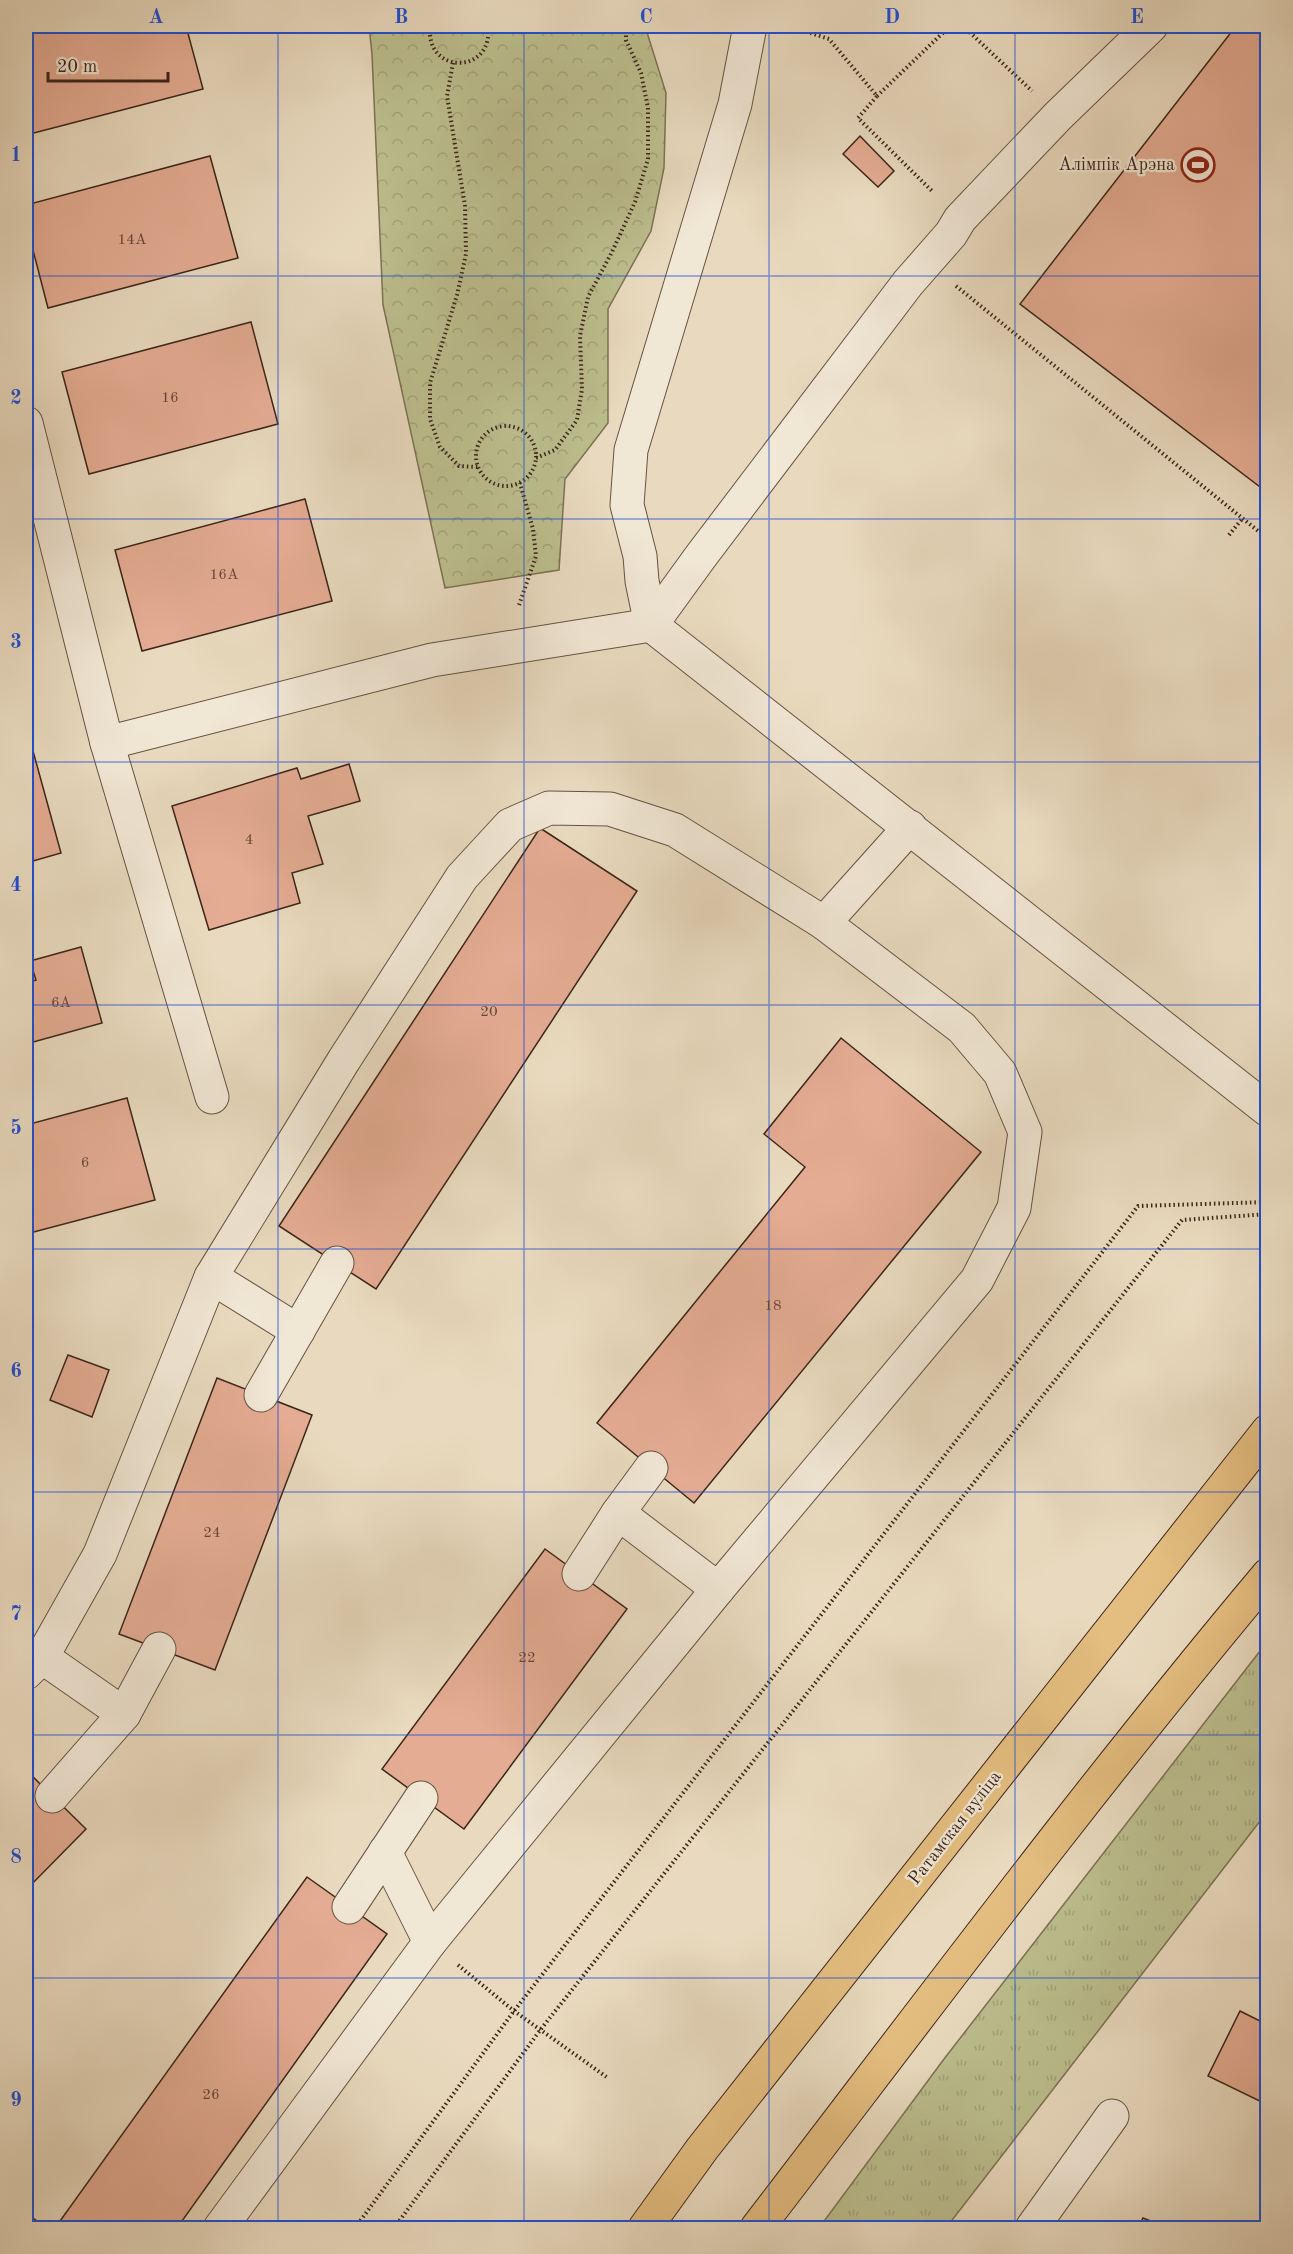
<svg xmlns="http://www.w3.org/2000/svg" width="1293" height="2254" viewBox="0 0 1293 2254" font-family="'Old Standard TT',serif">
	<defs>
		<pattern id="grass-tufts" width="24" height="20" patternUnits="userSpaceOnUse" patternTransform="scale(1.5)"><rect width="24" height="20" fill="#bcbe8e"/><path d="M3 7l-1-3M5 7V3M7 7l1-3M15 17l-1-3M17 17v-4M19 17l1-3" fill="none" stroke="#a2a37a"/></pattern>
		<pattern id="park-crowns" width="20" height="18" patternUnits="userSpaceOnUse" patternTransform="scale(1.5)"><rect width="20" height="18" fill="#bcbe8e"/><path d="M2 6a3 3 0 1 1 6 0M12 15a3 3 0 1 1 6 0" fill="none" stroke="#a2a37a"/></pattern>
	</defs>
	<rect width="100%" height="100%" fill="#e9dabf"/>
	<filter id="stains"><feTurbulence type="fractalNoise" baseFrequency=".00333" numOctaves="4"/><feColorMatrix values="0 0 0 0 .2 0 0 0 0 .09 0 0 0 0 .02 0 0 0 .5 -.17"/></filter>
	<radialGradient id="worn" r=".72"><stop offset=".6" stop-color="#630" stop-opacity="0"/><stop offset="1" stop-color="#630" stop-opacity=".3"/></radialGradient>
	<polygon fill="url(#grass-tufts)" stroke="#7c7253" stroke-width="1.5" points="1267,1642 1267,1812 946,2228 819,2228 944,2059"/>
	<polygon fill="url(#park-crowns)" stroke="#7c7253" stroke-width="1.5" points="369,26 645,26 666,93 664,168 651,231 608,309 608,423 565,479 559,570 445,588 383,305 372,54"/>
	<g fill="#e4ac93" stroke="#3c2518" stroke-width="1.5">
		<polygon points="26,26 186,26 203,89 26,135"/>
		<polygon points="1236,26 1268,26 1268,493 1020,304"/>
		<polygon points="860,136 894,171 878,187 843,154"/>
		<polygon points="210,156 238,258 48,308 26,223 26,205"/>
		<polygon points="251,322 278,424 89,474 62,372"/>
		<polygon points="305,499 332,601 142,651 115,550"/>
		<polygon points="30,740 61,853 26,863 26,741"/>
		<polygon points="349,764 360,801 308,816 323,864 292,873 300,903 209,930 172,806 297,768 301,779"/>
		<polygon points="540,828 637,891 376,1289 279,1226"/>
		<polygon points="81,947 102,1023 26,1044 26,983 36,980 30,961"/>
		<polygon points="841,1038 981,1152 694,1503 597,1423 805,1167 764,1134"/>
		<polygon points="127,1098 155,1200 26,1234 26,1125"/>
		<polygon points="68,1355 109,1370 92,1417 50,1400"/>
		<polygon points="217,1378 312,1415 215,1670 119,1634"/>
		<polygon points="545,1549 627,1609 464,1829 382,1769"/>
		<polygon points="26,1770 86,1829 26,1890"/>
		<polygon points="307,1877 387,1934 177,2228 55,2228"/>
		<polygon points="1240,2011 1268,2025 1268,2105 1208,2076"/>
		<polygon points="26,2213 47,2228 26,2228"/>
		<polygon points="1143,2218 1169,2228 1138,2228"/>
	</g>
	<g fill="none" stroke-linecap="round" stroke-linejoin="round">
		<defs>
			<g id="minor">
				<polyline points="750,26 735,104 631,450 627,505 640,556 642,581 651,625 1268,1110"/>
				<polyline points="26,423 107,743 212,1097"/>
				<polyline points="107,743 432,660 651,625 701,556 908,283 951,234 960,219 1058,116 1151,26"/>
				<polyline points="824,923 910,827"/>
				<polyline points="211,1277 298,1331"/>
				<polyline points="261,1395 337,1263"/>
				<polyline points="618,1513 718,1589"/>
				<polyline points="579,1574 618,1513 651,1468"/>
				<polyline points="42,1657 124,1714"/>
				<polyline points="26,1673 42,1657 100,1554 211,1277 344,1060 462,877 510,825 549,808 610,809 675,830 824,923 962,1028 1000,1073 1025,1132 1014,1208 977,1280 718,1589 430,1942 220,2228"/>
				<polyline points="52,1796 124,1714 159,1649"/>
				<polyline points="385,1852 430,1942"/>
				<polyline points="349,1907 421,1798"/>
				<polyline points="1032,2228 1112,2116"/>
			</g>
			<g id="major">
				<polyline points="645,2228 702,2149 1268,1431"/>
				<path d="M 757,2228 C 925,2009 1090,1787 1268,1575"/>
			</g>
		</defs>
		<use href="#minor" stroke="#675242" stroke-width="35"/>
		<use href="#major" stroke="#3c2518" stroke-width="35"/>
		<g stroke="#3c2518" stroke-width="4" stroke-dasharray="1.5 3" stroke-linecap="butt">
			<path d="M 430,26 C 425,75 494,75 488,26"/>
			<polyline points="789,26 829,39 877,96 858,118 933,192"/>
			<polyline points="963,26 1032,91"/>
			<polyline points="453,63 447,96 465,206 466,254 457,295 430,383 430,419 440,447 459,466 478,467"/>
			<polyline points="877,96 950,26"/>
			<polyline points="956,286 1268,539"/>
			<circle cx="506" cy="456" r="30"/>
			<polyline points="536,458 555,450 577,420 582,389 580,336 588,297 612,252 635,202 648,159 648,108 641,73 626,40 626,26"/>
			<polyline points="1229,535 1242,519"/>
			<polyline points="519,605 536,556 533,529 520,483"/>
			<polyline points="458,1965 514,2011 608,2078"/>
			<polyline points="355,2228 514,2011 1138,1206 1268,1202"/>
			<polyline points="394,2228 541,2029 1182,1220 1268,1214"/>
		</g>
		<use href="#minor" stroke="#f1e7d5" stroke-width="33"/>
		<use href="#major" stroke="#e4bd80" stroke-width="33"/>
	</g>
	<path fill="none" stroke="#1d4ed8" stroke-width="1.5" stroke-opacity="0.55" d="M 278,26 L 278,2228M 524,26 L 524,2228M 769,26 L 769,2228M 1015,26 L 1015,2228M 26,276 L 1268,276M 26,519 L 1268,519M 26,762 L 1268,762M 26,1005 L 1268,1005M 26,1249 L 1268,1249M 26,1492 L 1268,1492M 26,1735 L 1268,1735M 26,1978 L 1268,1978"/>
	<defs>
		<symbol id="stadium-ring" viewBox="-11 -11 22 22"><circle r="9.5" fill="#f1e7d5" stroke="#8f2418" stroke-width="1.5"/><path d="M0-5a6.5 5 0 1 0 0 10a6.5 5 0 1 0 0-10ZM-3.5-1.8h7v3.6h-7Z" fill="#8f2418"/></symbol>
	</defs>
	<g fill-rule="evenodd">
		<use href="#stadium-ring" x="1179" y="146" width="38" height="38"/>
	</g>
	<g text-anchor="middle" dominant-baseline="central" stroke-width="4.5" stroke-linejoin="round" paint-order="stroke">
		<g font-size="15" fill="#664737">
			<text x="132" y="240">14А</text>
			<text x="170" y="398">16</text>
			<text x="224" y="575">16А</text>
			<text x="249" y="840">4</text>
			<text x="61" y="1003">6А</text>
			<text x="489" y="1012">20</text>
			<text x="85" y="1163">6</text>
			<text x="773" y="1306">18</text>
			<text x="212" y="1533">24</text>
			<text x="527" y="1658">22</text>
			<text x="211" y="2095">26</text>
		</g>
		<g font-size="18" fill="#3c2518" stroke="#f1e7d5" text-anchor="end">
			<text x="1175" y="165">Алімпік Арэна</text>
		</g>
		<g font-size="18" fill="#3c2518" stroke="#f1e7d5">
			<text transform="translate(955 1828) rotate(-52)">Ратамская вуліца</text>
		</g>
	</g>
	<rect width="1293" height="2254" fill="none" stroke="#e9dabf" stroke-width="66"/>
	<path d="M48 72v9h120v-9" fill="none" stroke="#3c2518" stroke-width="3"/>
	<text x="57" y="72" font-size="18" fill="#3c2518" stroke="#f1e7d5" stroke-width="4.5" paint-order="stroke">20 m</text>
	<rect x="33" y="33" width="1227" height="2188" fill="none" stroke="#1d4ed8" stroke-width="2"/>
	<g font-size="20" text-anchor="middle" font-weight="bold" fill="#1d4ed8">
		<text x="156" y="23">A</text>
		<text x="401" y="23">B</text>
		<text x="646" y="23">C</text>
		<text x="892" y="23">D</text>
		<text x="1137" y="23">E</text>
		<text x="16" y="161">1</text>
		<text x="16" y="404">2</text>
		<text x="16" y="648">3</text>
		<text x="16" y="891">4</text>
		<text x="16" y="1134">5</text>
		<text x="16" y="1377">6</text>
		<text x="16" y="1620">7</text>
		<text x="16" y="1863">8</text>
		<text x="16" y="2106">9</text>
	</g>
	<rect width="100%" height="100%" filter="url(#stains)"/>
	<rect width="100%" height="100%" fill="url(#worn)"/>
</svg>
